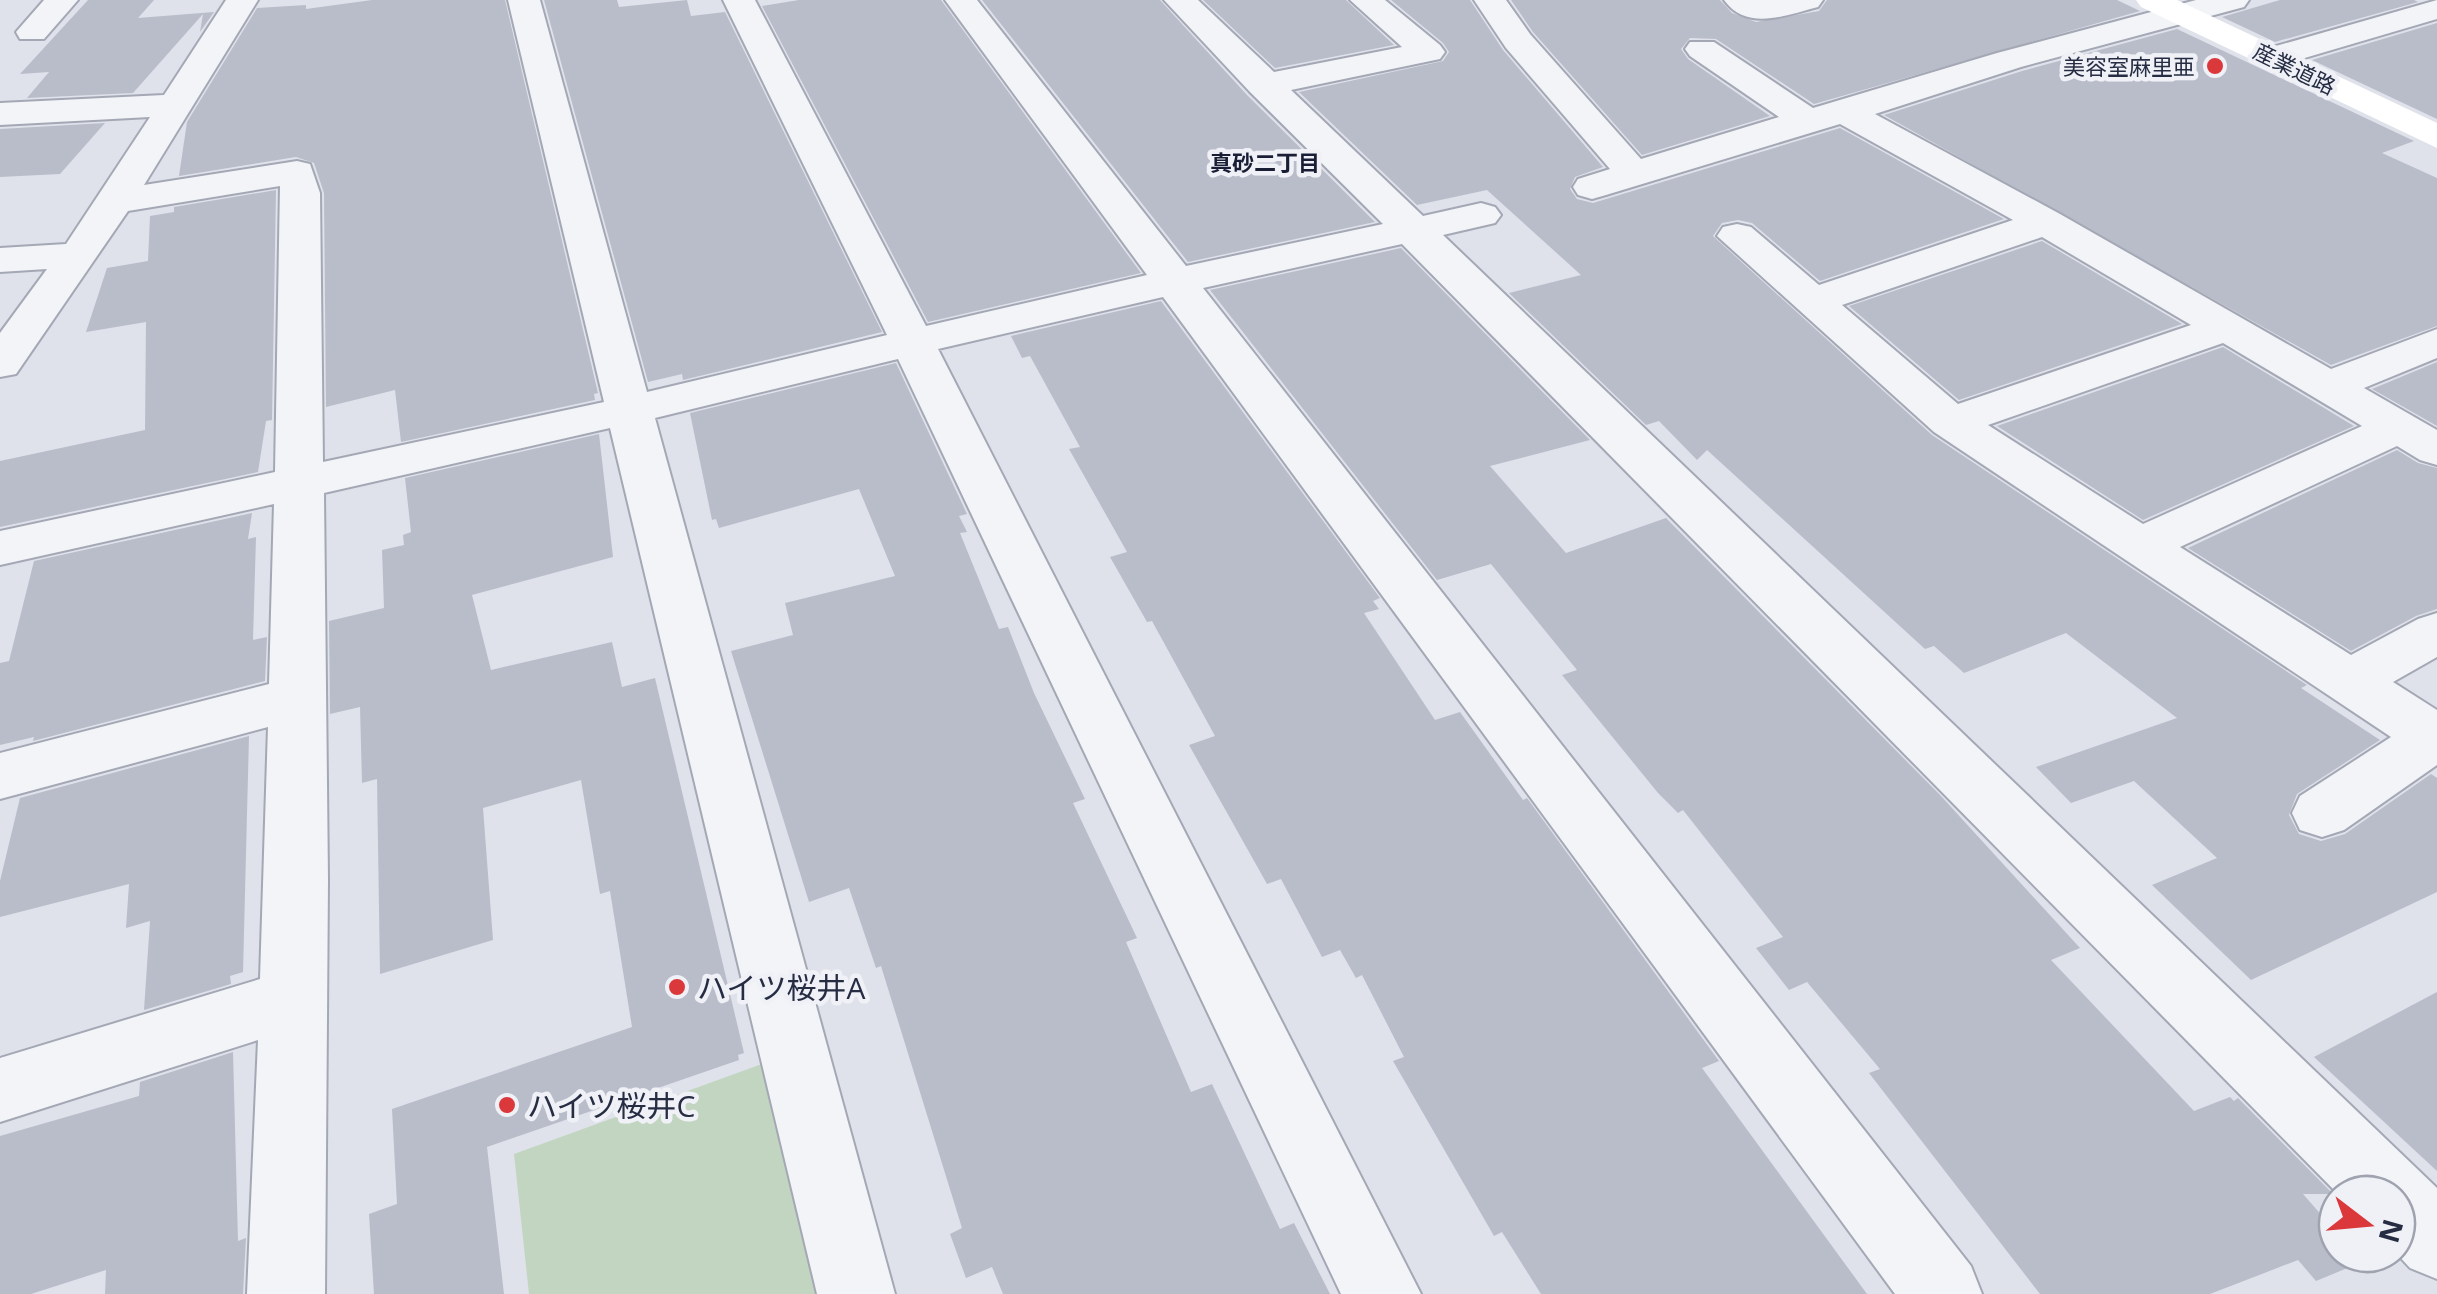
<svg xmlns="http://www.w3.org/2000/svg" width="2437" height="1294" viewBox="0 0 2437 1294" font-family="'Open Sans','Noto Sans JP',sans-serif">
	<rect width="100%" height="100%" fill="#dfe2ea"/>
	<polygon fill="#c2d5c0" points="792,1053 856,1294 529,1294 514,1154"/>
	<g fill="#b9bdca">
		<polygon points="88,0 154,0 138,18 214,12 200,32 203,14 133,93 27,98 49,72 20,74"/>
		<polygon points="372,0 505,0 598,393 594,394 595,400 401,442 395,390 326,407 324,193 314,163 296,157 179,176 187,122 257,8 306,5 306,9"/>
		<polygon points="544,0 617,0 619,7 687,0 691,16 725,12 882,332 683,380 682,374 648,382"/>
		<polygon points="799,0 941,0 1141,273 928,322 762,6"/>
		<polygon points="982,0 1160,0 1247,95 1375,222 1188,262"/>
		<polygon points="1203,0 1346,0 1394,45 1275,68"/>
		<polygon points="1391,0 1470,0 1503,50 1603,167 1575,177 1570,189 1577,199 1593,203 1840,128 2004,219 1820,281 1752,223 1738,220 1722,223 1713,236 1932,435 2307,685 2301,688 2380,740 2297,794 2289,815 2299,834 2321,841 2345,834 2431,774 2437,778 2437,892 2251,980 2152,885 2217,858 2134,781 2071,803 2036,767 2177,718 2066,633 1964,673 1934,646 1925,649 1707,450 1697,460 1659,421 1646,425 1509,293 1581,275 1487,190 1417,205 1299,92 1443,61 1449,52 1443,43"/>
		<polygon points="1511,0 1720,0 1732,13 1756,22 1819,11 1827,0 2117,0 2140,11 1814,104 1716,39 1690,38 1681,49 1688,59 1770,116 1642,155 1533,32"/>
		<polygon points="2280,0 2414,0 2418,2 2275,42 2222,17"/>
		<polygon points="2437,23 2437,119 2312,60"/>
		<polygon points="2177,29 2414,141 2382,153 2437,178 2437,326 2331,365 1884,115 2022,71"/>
		<polygon points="105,123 60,174 0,177 0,129"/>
		<polygon points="276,190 272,420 266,421 258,472 0,527 0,461 145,430 146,322 86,332 107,268 148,261 150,216 174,212 174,207"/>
		<polygon points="2042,241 2182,324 1959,400 1849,306"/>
		<polygon points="1401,248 1590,440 1490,466 1566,553 1666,518 1941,796 2080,948 2051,960 2194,1111 2230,1097 2234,1101 2238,1098 2333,1194 2303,1194 2337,1233 2337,1254 2355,1254 2362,1262 2316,1281 2298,1260 2210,1294 2040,1294 1869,1073 1880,1069 1807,982 1789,990 1756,948 1783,937 1683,810 1678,813 1658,793 1562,675 1577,670 1491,564 1437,580 1210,290"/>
		<polygon points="1161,301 1380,598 1373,601 1379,609 1364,613 1435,720 1460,712 1523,800 1527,798 1719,1061 1702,1068 1867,1294 1541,1294 1502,1232 1494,1236 1393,1061 1404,1057 1362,975 1356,978 1340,950 1322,957 1281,879 1267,884 1189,745 1215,736 1152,621 1147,622 1110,557 1127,552 1069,449 1080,447 1030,356 1022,358 1011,336"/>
		<polygon points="2223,347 2354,426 2143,520 1997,426"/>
		<polygon points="2437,362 2437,426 2372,389"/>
		<polygon points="896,363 967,514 959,516 967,532 960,533 999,629 1008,627 1034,693 1085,799 1073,803 1137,938 1126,942 1191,1092 1212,1084 1280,1229 1294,1223 1330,1294 1003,1294 992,1267 966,1278 950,1234 962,1228 881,966 876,968 849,888 809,902 731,651 793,635 785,603 895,576 859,489 719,528 716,519 712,520 690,413"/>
		<polygon points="599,434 613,557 472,595 491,670 612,642 622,687 655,678 744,1053 738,1055 739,1060 487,1147 504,1294 374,1294 369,1214 397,1204 392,1109 632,1027 610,891 600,894 581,780 483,808 493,940 380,974 377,779 362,783 360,707 330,714 329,621 384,608 382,550 404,545 403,535 411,532 405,478"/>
		<polygon points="2397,450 2418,463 2437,468 2437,609 2416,616 2351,651 2188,548"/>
		<polygon points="252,513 248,539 256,537 253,640 267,637 265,681 33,741 34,737 0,745 0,663 9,661 34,561"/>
		<polygon points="249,736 243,972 230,976 231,984 144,1010 150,921 126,928 129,884 0,917 0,881 20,798"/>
		<polygon points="2437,992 2437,1171 2314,1057"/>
		<polygon points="233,1052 238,1241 246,1238 243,1294 105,1294 106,1270 31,1294 0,1294 0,1136 139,1096 140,1082"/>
	</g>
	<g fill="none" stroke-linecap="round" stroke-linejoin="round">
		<defs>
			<g id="street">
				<polygon points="44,0 78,0 44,39 20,39 16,32"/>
				<polygon points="226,0 258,0 144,185 297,161 310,164 320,193 323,462 604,402 508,0 540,0 647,392 887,335 723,0 755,0 926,326 1147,275 945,0 977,0 1186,266 1383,224 1250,92 1164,0 1198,0 1274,72 1402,47 1350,0 1385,0 1440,45 1445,52 1440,59 1291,90 1423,216 1481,203 1495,207 1501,215 1495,223 1443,235 2437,1188 2437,1279 2410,1268 2397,1254 2397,1194 2338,1194 1402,244 1203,288 1971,1266 1982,1294 1895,1294 1163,297 938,349 1421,1294 1341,1294 898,359 655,418 895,1294 817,1294 610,428 324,493 328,880 325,1294 247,1294 258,1040 0,1122 0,1058 260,979 268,727 0,799 0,753 269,684 274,504 0,565 0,531 275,472 280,186 128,211 16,374 0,377 0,333 47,269 0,272 0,248 66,244 150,117 0,125 0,103 164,95"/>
				<path d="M 1474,0 L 1506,0 L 1530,34 L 1641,159 L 1779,117 L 1690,56 L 1685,49 L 1690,42 L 1714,42 L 1813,108 L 1997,53 L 2196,0 L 2249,0 L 2244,7 L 2021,67 L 1875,114 L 2060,214 L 2331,369 L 2437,329 L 2437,358 L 2364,388 L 2437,430 L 2437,465 L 2420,460 L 2397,446 L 2180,547 L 2351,655 L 2418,619 L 2437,613 L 2437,657 L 2393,682 L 2437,710 L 2437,765 L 2344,830 L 2322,837 L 2300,830 L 2292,813 L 2300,796 L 2391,737 L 1934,432 L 1717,236 L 1723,227 L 1737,224 L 1751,227 L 1819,285 L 2013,220 L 1840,124 L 1606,195 L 1592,199 L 1578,195 L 1573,187 L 1578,179 L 1610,169 L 1506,48 ZM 2042,237 L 2191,325 L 1958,404 L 1842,305 ZM 2223,343 L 2362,426 L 2143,524 L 1988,425 Z"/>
				<path d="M 1724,0 L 1823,0 L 1818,7 C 1787,15 1747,32 1724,0 Z"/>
				<polygon points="2437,0 2437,19 2274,67 2262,64 2257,57 2262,50"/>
			</g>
		</defs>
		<use href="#street" stroke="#a4a8b5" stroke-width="4"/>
		<use href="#street" fill="#f3f4f8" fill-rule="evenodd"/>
		<polygon fill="#fff" fill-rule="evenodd" points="2136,0 2177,0 2437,123 2437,148 2141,7"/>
	</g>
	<g fill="#db383b" stroke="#eff1f7" stroke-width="4">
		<circle cx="2215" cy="66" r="10"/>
		<circle cx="677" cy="987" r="10"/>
		<circle cx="507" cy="1105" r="10"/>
	</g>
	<g text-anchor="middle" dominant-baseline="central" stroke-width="9" stroke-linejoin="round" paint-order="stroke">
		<g font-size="22" fill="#262d43" stroke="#eff1f7" text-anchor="end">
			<text x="2195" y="66">美容室麻里亜</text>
		</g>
		<g font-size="22" fill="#262d43" stroke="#eff1f7">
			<text transform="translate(2295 68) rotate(26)">産業道路</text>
		</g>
		<g font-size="22" font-weight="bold" fill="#191e34" stroke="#eff1f7">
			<text x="1265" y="162">真砂二丁目</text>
		</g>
		<g font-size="30" fill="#262d43" stroke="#eff1f7" text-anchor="start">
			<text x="697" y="987">ハイツ桜井A</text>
			<text x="527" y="1105">ハイツ桜井C</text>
		</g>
	</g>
	<g transform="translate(2367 1224) rotate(106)"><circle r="48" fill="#eff1f7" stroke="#9fa3af" stroke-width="2.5"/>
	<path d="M0-8L18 38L0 25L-18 38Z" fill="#db383b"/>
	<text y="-15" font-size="28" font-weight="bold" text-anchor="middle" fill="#262d43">N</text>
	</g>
</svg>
